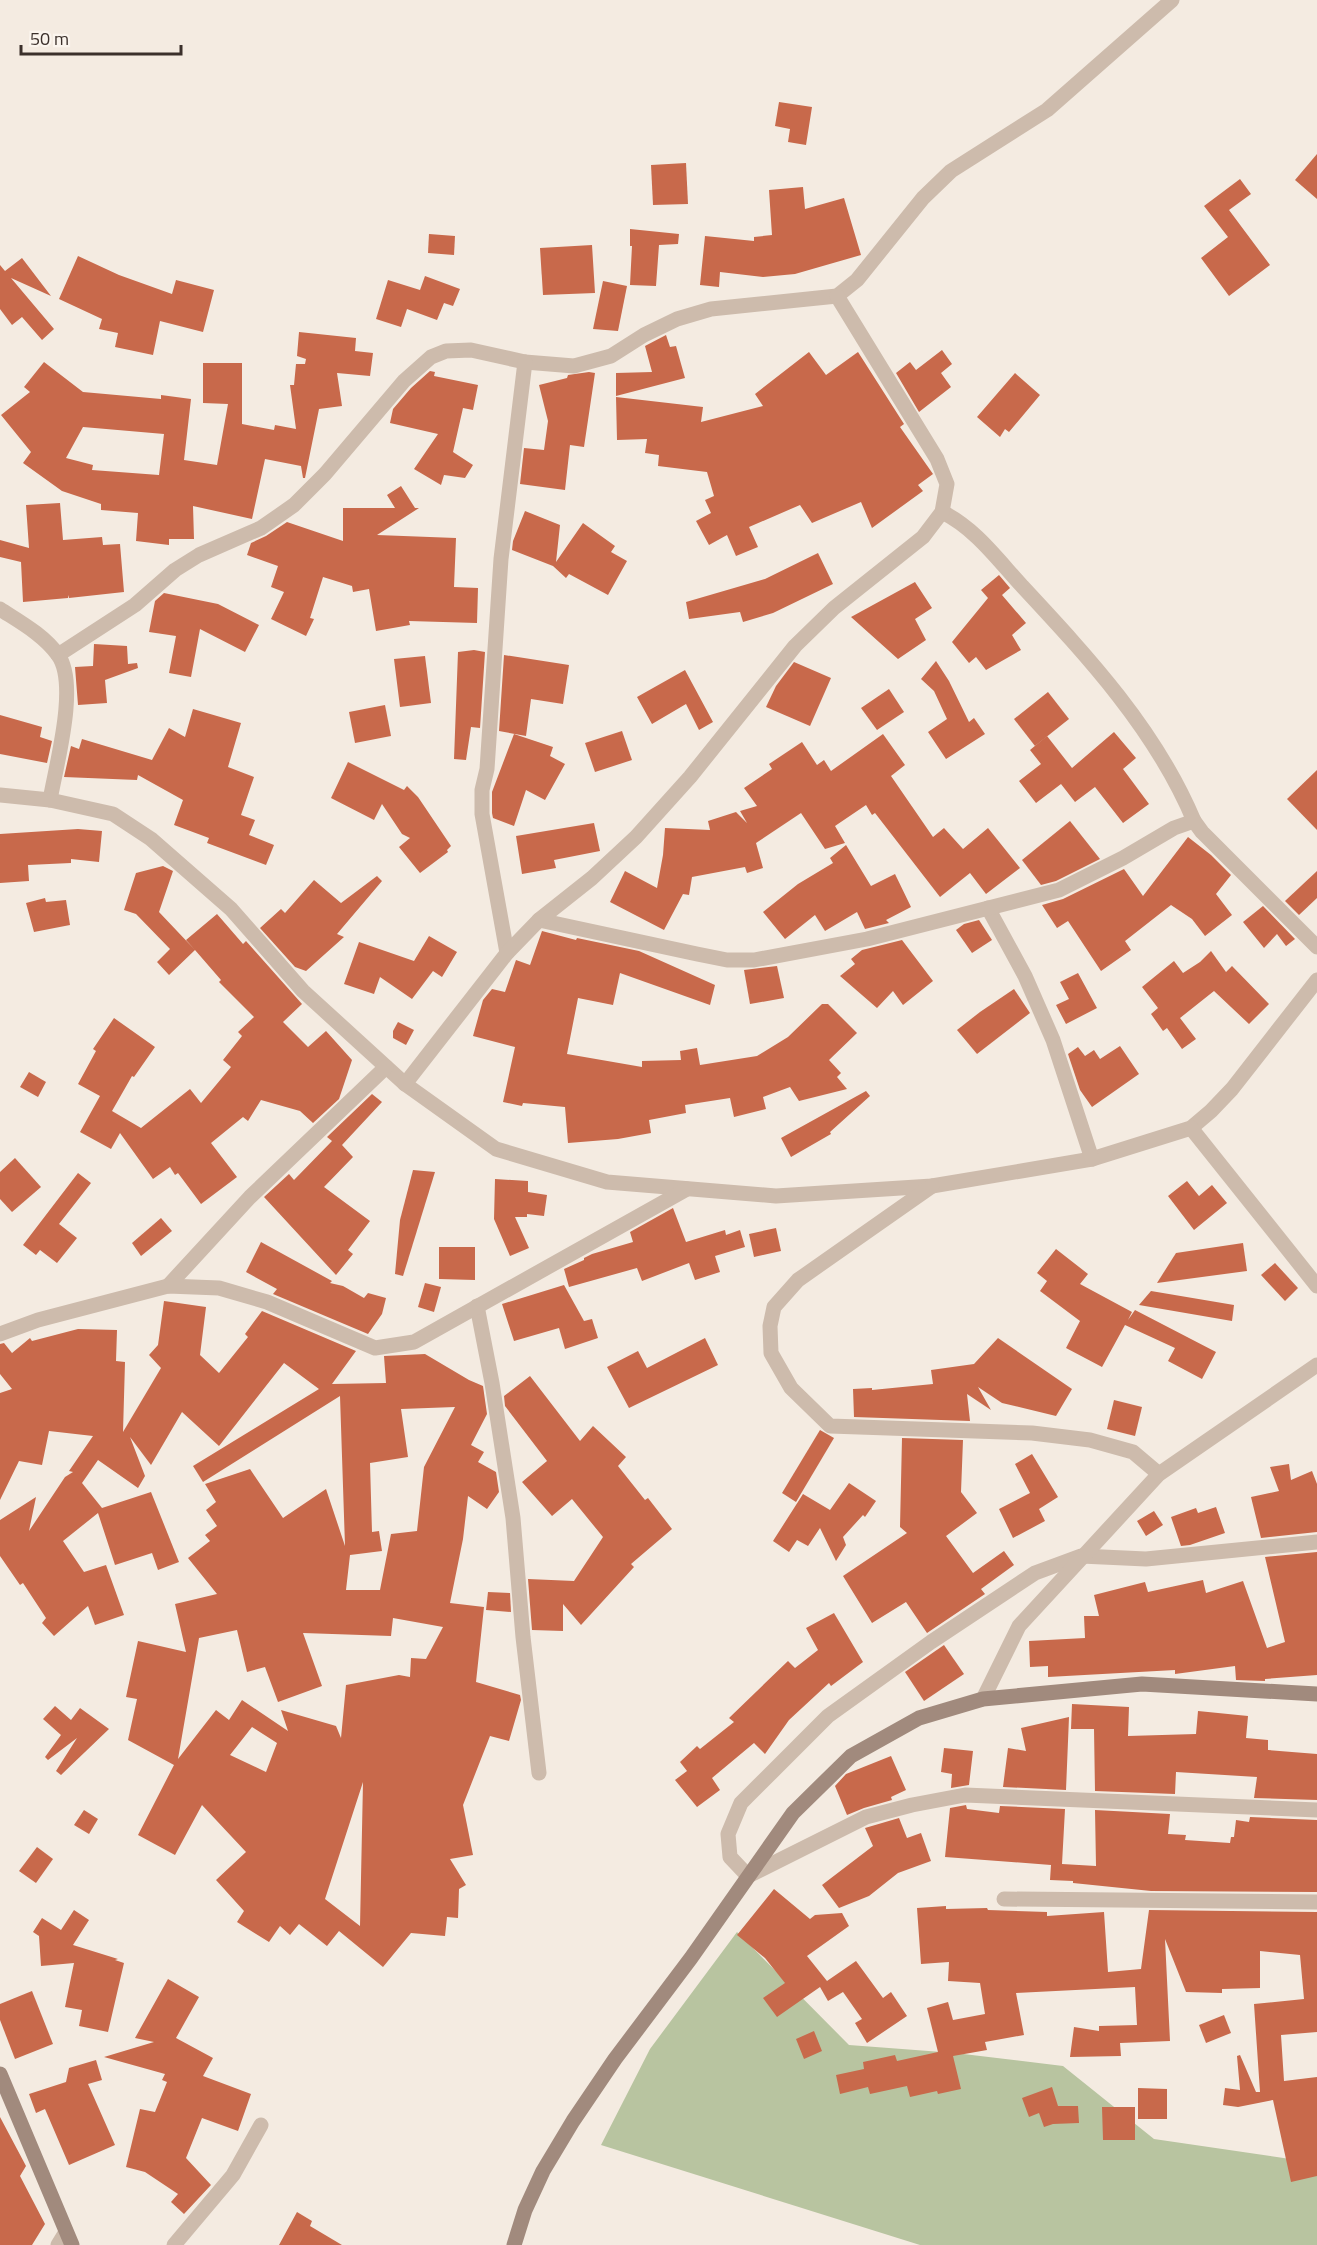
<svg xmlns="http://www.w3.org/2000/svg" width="1317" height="2245" viewBox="0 0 1317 2245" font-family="'Titillium Web',sans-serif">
	<rect width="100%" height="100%" fill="#f4ebe1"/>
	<polygon fill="#b8c4a0" points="737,1932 849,2045 955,2053 1063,2066 1154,2139 1317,2163 1317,2245 920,2245 601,2145 650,2049"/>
	<g fill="#c8694b" fill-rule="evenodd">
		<polygon points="779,102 812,107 806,145 788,142 790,129 775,126"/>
		<polygon points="1317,154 1317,199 1295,180"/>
		<polygon points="686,163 688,204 653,205 651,165"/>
		<polygon points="1240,179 1251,194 1229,210 1270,265 1229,296 1201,258 1228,237 1204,206"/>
		<polygon points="803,187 805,209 844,198 861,255 795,274 763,277 720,272 719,287 700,285 705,236 754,241 754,237 772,235 769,190"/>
		<polygon points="630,229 679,234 678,244 659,245 656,286 630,285 632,246 630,246"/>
		<polygon points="429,234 455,236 454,255 428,253"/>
		<polygon points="592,245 595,293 543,295 540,248"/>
		<polygon points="78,256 119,275 172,294 176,280 214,290 203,332 160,321 153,355 115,347 118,333 99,329 102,319 59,299"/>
		<polygon points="22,258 51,296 11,278 54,329 42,340 22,317 12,325 0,309 0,265 5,271"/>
		<polygon points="425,276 460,289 453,306 444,303 437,320 407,309 401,327 376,319 388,280 420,290"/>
		<polygon points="603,281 627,286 618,331 593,329"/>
		<path d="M 299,332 L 356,338 L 355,351 L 373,353 L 370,376 L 337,373 L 342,406 L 319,409 L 305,478 L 303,478 L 301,466 L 265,459 L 252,519 L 193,506 L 194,539 L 169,539 L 169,545 L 136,541 L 138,513 L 101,510 L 101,504 L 62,491 L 23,463 L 31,452 L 1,415 L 30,392 L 24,387 L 44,362 L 83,392 L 161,399 L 161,395 L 191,399 L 184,460 L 217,465 L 228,404 L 203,403 L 203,363 L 242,363 L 242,424 L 274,430 L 275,425 L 296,429 L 290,385 L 294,385 L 296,364 L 305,364 L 306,359 L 297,356 ZM 83,427 L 164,434 L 159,475 L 92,470 L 93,465 L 66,458 Z"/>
		<polygon points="666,335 670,347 676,346 685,378 616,396 616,373 652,372 645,346"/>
		<polygon points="942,350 952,364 941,373 951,387 919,412 896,373 910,362 916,370"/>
		<polygon points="809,352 826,375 858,352 904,424 900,427 933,474 918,485 923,491 872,528 861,502 812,523 800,505 749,527 758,547 736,556 727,535 709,545 696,521 711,513 705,500 714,496 707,472 658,466 659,455 645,453 647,439 617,440 616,397 703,407 701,422 763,406 755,394"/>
		<polygon points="430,371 435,372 434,376 478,385 473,410 463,408 453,452 473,465 465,478 444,475 441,485 414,469 438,434 390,423 393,409 411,388"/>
		<polygon points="589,372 595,373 584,447 570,445 565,490 520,484 524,448 544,450 548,421 539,385 567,378 568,375"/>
		<polygon points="1015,373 1040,395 1009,432 1005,429 1000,437 977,417"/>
		<polygon points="401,486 415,508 419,508 377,535 456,538 454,587 478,588 477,623 409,621 410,625 376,631 369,589 353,592 352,586 323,577 310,618 314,619 306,636 271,619 284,592 271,587 278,566 247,555 251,543 266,536 287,522 343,541 343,508 395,508 387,495"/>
		<polygon points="60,503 63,540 102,537 103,545 120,544 124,592 69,598 69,595 68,598 23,602 21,562 0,557 0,540 29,548 26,505"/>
		<polygon points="525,511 560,525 556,562 583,523 615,546 611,552 627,561 608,595 569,574 566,578 553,566 512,550 513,541"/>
		<polygon points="818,553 833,584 773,613 743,622 740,612 689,619 686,602 765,579"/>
		<polygon points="999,575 1010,588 1002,595 1026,623 1012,635 1021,650 986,670 976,657 969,663 952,642 988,598 981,590"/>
		<polygon points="915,582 932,608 915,619 926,640 898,659 851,617"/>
		<polygon points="164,593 218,604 259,625 245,652 200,629 191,677 169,673 176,636 149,632 155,601"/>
		<polygon points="94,644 127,646 128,664 137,663 138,668 105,680 107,703 78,705 75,667 93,666"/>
		<polygon points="474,650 485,652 480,728 471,727 466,760 454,759 458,652"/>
		<polygon points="504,655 569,665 563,704 531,699 526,736 499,731"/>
		<polygon points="425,656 431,703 400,707 394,659"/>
		<polygon points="936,661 949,681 969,722 974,718 985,734 946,759 928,732 947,719 934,691 921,679"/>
		<polygon points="794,662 831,678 810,726 766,707 776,686"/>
		<polygon points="685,670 713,722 699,730 686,704 652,724 637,697"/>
		<polygon points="889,689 904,712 877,730 861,708"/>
		<polygon points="1048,692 1069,719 1035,746 1014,719"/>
		<polygon points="385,705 391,736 355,743 349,712"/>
		<polygon points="193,709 241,723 228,767 254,777 241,815 255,820 249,835 274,845 266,865 207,843 209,838 174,825 183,800 138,775 137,780 64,777 71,746 79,749 82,739 152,760 169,728 185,737"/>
		<polygon points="0,715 42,727 40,737 52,741 47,763 0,754"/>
		<polygon points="622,731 632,760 595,772 585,743"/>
		<polygon points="1114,732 1136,758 1123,769 1149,804 1123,823 1095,787 1075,802 1061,784 1036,803 1019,781 1041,764 1030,750 1047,736 1072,768"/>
		<polygon points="514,734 553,747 550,756 565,764 545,800 526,790 514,826 493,818 492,813 492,792"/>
		<polygon points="883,734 905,765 891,776 933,837 944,828 963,849 988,828 1020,868 986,894 970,873 940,897 875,813 872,815 866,805 835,826 845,843 825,849 801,813 756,843 763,868 747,873 745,867 692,877 689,895 683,894 664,930 610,902 625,871 657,888 663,855 665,828 710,830 708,821 736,812 747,823 740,811 757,806 744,788 772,769 769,764 802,742 817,765 824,760 831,771"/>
		<polygon points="348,762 404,790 407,786 418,797 451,846 447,850 448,852 420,873 399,847 410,838 402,834 382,804 374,820 331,798"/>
		<polygon points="1317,770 1317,830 1287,799"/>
		<polygon points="1070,821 1100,859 1056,881 1041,885 1022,860"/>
		<polygon points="594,823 600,851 554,860 556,868 522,874 516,836"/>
		<polygon points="78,829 102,831 99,862 71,859 71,863 28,865 29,881 0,883 0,834"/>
		<polygon points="1188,837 1211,855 1231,875 1216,894 1232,915 1205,936 1192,919 1171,905 1125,941 1131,950 1101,971 1068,921 1057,928 1042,905 1063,899 1124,869 1143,896"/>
		<polygon points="846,845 871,886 895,874 911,907 886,920 889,923 865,929 857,912 825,931 815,915 785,939 763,912 798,884 833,863 830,858"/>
		<polygon points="163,866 173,871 159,912 195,950 186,940 217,914 243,944 246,941 302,1004 283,1022 308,1047 326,1031 352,1060 339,1099 313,1123 300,1111 261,1100 248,1121 243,1117 211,1143 237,1177 201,1204 178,1173 175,1175 170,1167 153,1179 120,1133 111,1149 80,1132 100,1096 78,1084 96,1051 93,1049 114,1018 155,1047 134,1077 132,1076 112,1111 141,1128 190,1089 201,1103 231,1067 223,1060 242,1036 238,1032 254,1017 219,982 221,980 195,950 169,975 157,962 170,949 136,914 124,910 136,873"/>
		<polygon points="1317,871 1317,898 1299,915 1285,901"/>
		<polygon points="377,876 382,881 337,934 344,937 306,971 295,967 260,928 281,909 285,913 314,880 341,903"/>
		<polygon points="45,898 46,902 66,900 70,925 34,932 26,903"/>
		<polygon points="1263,906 1295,939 1286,946 1277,934 1264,948 1243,922"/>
		<polygon points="979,920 992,940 972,953 956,930 964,924"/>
		<polygon points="542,931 576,940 577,938 639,951 715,985 710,1005 620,973 613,1005 578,998 567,1054 642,1067 642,1061 681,1060 680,1051 697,1048 700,1065 757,1056 788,1037 822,1004 828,1004 857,1033 829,1060 841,1073 837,1077 847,1089 799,1101 790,1087 763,1097 766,1109 734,1117 730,1098 685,1105 686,1113 649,1120 651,1133 618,1139 568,1143 565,1107 523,1103 522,1106 503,1102 515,1047 473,1036 483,1000 492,989 505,992 516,960 530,965"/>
		<polygon points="429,936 457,952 442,977 433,971 412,999 380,977 374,994 344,984 359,942 414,961"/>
		<polygon points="902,940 933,981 903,1005 893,991 877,1008 840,976 855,964 851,959 862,950"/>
		<polygon points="1211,951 1226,972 1232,966 1269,1004 1249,1024 1214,991 1180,1018 1196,1039 1182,1049 1167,1028 1163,1031 1151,1014 1158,1008 1142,987 1174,961 1183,973 1200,962"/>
		<polygon points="777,966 784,998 750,1004 744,970"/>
		<polygon points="1078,973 1097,1008 1066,1024 1056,1005 1069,999 1060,982"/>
		<polygon points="1014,989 1030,1013 977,1054 957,1030 980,1012"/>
		<polygon points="398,1022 414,1030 406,1045 393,1038 393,1031"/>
		<polygon points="1120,1046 1139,1074 1092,1107 1080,1090 1068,1054 1078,1047 1085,1056 1094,1050 1100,1059"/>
		<polygon points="29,1072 46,1082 38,1097 20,1087"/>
		<polygon points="866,1091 870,1096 830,1132 831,1134 791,1157 781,1138"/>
		<polygon points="372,1094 382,1102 342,1145 353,1157 324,1187 370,1221 348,1250 353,1254 336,1275 264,1197 289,1174 294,1180 332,1141 327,1137"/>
		<polygon points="15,1158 41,1187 12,1212 0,1199 0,1172"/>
		<polygon points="413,1170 435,1172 403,1276 395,1274 400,1220"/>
		<polygon points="78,1173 91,1183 59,1224 77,1238 57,1263 40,1250 36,1255 23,1245"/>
		<polygon points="495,1179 528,1181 528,1192 547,1195 544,1216 527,1214 527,1217 515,1217 529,1248 510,1256 494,1219"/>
		<polygon points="1187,1181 1199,1196 1212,1185 1227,1203 1194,1230 1168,1196"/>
		<polygon points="673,1208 686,1242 725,1230 726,1235 740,1230 745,1247 715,1256 720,1272 695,1280 689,1263 642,1281 637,1268 569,1287 564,1269 584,1260 584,1258 592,1254 633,1242 630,1232"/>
		<polygon points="161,1218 172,1231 141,1256 132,1243"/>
		<polygon points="776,1228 781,1251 754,1257 749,1234"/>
		<polygon points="261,1242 332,1281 330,1283 343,1286 364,1298 368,1293 386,1298 382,1314 368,1334 273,1294 277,1289 246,1272"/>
		<polygon points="1243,1243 1247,1271 1157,1283 1176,1253"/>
		<polygon points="439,1247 475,1247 475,1280 439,1279"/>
		<polygon points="1056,1249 1088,1274 1080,1284 1132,1312 1128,1320 1135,1310 1216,1352 1202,1379 1168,1361 1175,1348 1125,1325 1102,1367 1066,1348 1080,1321 1040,1291 1047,1281 1037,1273"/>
		<polygon points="1275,1263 1298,1288 1285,1301 1261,1275"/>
		<polygon points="425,1283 441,1287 434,1312 418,1307"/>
		<polygon points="564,1285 584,1321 592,1319 598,1338 565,1349 559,1328 514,1341 502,1304"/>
		<polygon points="1151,1291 1234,1305 1232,1321 1139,1305"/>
		<path d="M 164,1301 L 206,1307 L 200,1355 L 219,1373 L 248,1337 L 245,1334 L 262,1311 L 356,1351 L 332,1384 L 386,1383 L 384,1356 L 425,1354 L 469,1380 L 483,1386 L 487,1414 L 471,1445 L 484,1452 L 478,1462 L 496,1472 L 499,1492 L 487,1509 L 468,1496 L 463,1539 L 450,1603 L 484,1607 L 476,1682 L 520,1695 L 521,1700 L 509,1741 L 490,1736 L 463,1805 L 473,1855 L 450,1859 L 466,1885 L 459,1889 L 458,1918 L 447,1917 L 445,1936 L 411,1933 L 383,1967 L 339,1931 L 327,1946 L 299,1924 L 290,1935 L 280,1926 L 269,1942 L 237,1922 L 244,1911 L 216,1880 L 246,1852 L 202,1805 L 175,1855 L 138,1835 L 174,1765 L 128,1740 L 137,1699 L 126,1697 L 138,1641 L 186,1652 L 175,1604 L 217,1594 L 188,1558 L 210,1541 L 205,1535 L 217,1526 L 206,1510 L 216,1502 L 205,1484 L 250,1469 L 283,1518 L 326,1489 L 345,1546 L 340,1396 L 203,1482 L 193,1466 L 319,1389 L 284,1363 L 219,1446 L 182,1412 L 151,1465 L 130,1437 L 145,1476 L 138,1488 L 98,1460 L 82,1483 L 102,1508 L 151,1492 L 179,1562 L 158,1570 L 152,1553 L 115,1565 L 98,1513 L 63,1541 L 84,1572 L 106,1565 L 124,1615 L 95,1625 L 88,1606 L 54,1636 L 42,1623 L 46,1618 L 23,1583 L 20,1585 L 0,1556 L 0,1520 L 36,1497 L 29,1531 L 65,1477 L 73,1472 L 69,1471 L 93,1436 L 49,1431 L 42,1465 L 19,1461 L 0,1500 L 0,1393 L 12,1389 L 0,1374 L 0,1344 L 4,1343 L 12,1353 L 30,1338 L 32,1341 L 78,1329 L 117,1330 L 116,1361 L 125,1362 L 123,1432 L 161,1368 L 149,1355 L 158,1345 ZM 455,1407 L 424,1467 L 417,1531 L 391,1534 L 380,1590 L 346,1590 L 350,1555 L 382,1551 L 379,1531 L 372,1532 L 370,1463 L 408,1457 L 401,1409 ZM 393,1618 L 443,1627 L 426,1659 L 411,1658 L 410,1677 L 399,1675 L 346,1685 L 341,1738 L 336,1726 L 281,1710 L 288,1731 L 242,1700 L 229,1720 L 216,1710 L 178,1759 L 199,1638 L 237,1630 L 247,1672 L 265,1667 L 278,1702 L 322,1686 L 303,1633 L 391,1636 ZM 252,1727 L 277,1743 L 266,1772 L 230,1755 ZM 363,1782 L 360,1926 L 325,1899 Z"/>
		<polygon points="705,1338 718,1365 629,1408 607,1367 638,1351 647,1368"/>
		<polygon points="998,1338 1072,1389 1056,1416 1002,1403 978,1387 991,1410 967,1394 970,1421 854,1417 853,1389 872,1388 872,1390 933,1384 931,1370 974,1364"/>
		<polygon points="530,1376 580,1441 593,1426 626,1457 618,1466 645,1500 648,1498 672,1529 631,1564 634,1567 581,1625 563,1604 563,1631 532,1630 528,1579 574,1581 603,1537 572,1499 552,1516 522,1482 547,1461 505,1406 504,1396"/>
		<polygon points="1114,1400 1142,1407 1135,1436 1107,1429"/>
		<polygon points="820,1430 834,1438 796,1502 782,1493"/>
		<polygon points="902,1438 963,1440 961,1492 977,1513 946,1536 973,1573 1004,1551 1014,1565 981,1589 985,1594 927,1633 906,1602 872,1623 843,1576 907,1533 900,1527"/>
		<polygon points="1032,1454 1058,1497 1039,1509 1045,1521 1013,1538 999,1509 1030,1493 1015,1464"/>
		<polygon points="1289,1464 1291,1480 1312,1471 1317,1484 1317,1532 1261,1538 1251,1497 1279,1491 1270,1467"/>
		<polygon points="849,1483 876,1501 865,1517 863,1515 843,1537 846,1545 836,1561 820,1528 808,1546 797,1540 789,1552 773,1541 803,1494 830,1510"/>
		<polygon points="1216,1507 1225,1533 1190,1545 1181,1546 1171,1517 1196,1508 1198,1513"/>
		<polygon points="1154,1511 1163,1525 1146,1536 1137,1521"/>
		<polygon points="1317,1552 1317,1675 1265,1679 1265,1681 1236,1680 1235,1666 1175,1674 1175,1670 1048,1677 1048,1666 1030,1667 1029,1641 1085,1638 1084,1616 1099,1616 1094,1595 1145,1582 1148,1592 1203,1580 1206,1593 1243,1581 1267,1648 1285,1642 1265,1557"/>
		<polygon points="488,1592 510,1593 511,1612 486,1610"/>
		<polygon points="834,1613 863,1662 831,1686 829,1683 789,1720 765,1754 754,1743 712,1778 720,1790 697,1807 675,1780 687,1771 680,1762 697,1746 700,1749 734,1722 729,1718 788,1661 795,1668 818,1650 806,1628"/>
		<polygon points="944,1645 964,1674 924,1701 905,1672"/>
		<polygon points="1072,1704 1129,1707 1128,1736 1196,1734 1198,1711 1248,1716 1246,1738 1268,1740 1268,1750 1317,1754 1317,1800 1254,1798 1257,1777 1176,1772 1175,1794 1095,1791 1094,1729 1071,1729"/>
		<polygon points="55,1706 71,1720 80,1708 109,1729 61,1775 56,1771 77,1738 48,1760 45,1757 61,1735 43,1719"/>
		<polygon points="1069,1717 1066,1790 1003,1787 1008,1748 1026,1751 1021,1728"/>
		<polygon points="944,1748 973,1751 969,1785 951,1788 952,1774 941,1772"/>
		<polygon points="891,1756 906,1790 891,1797 892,1800 864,1808 847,1815 835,1786 846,1774"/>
		<polygon points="966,1805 967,1809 999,1813 1000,1806 1065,1809 1062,1864 1096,1866 1095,1810 1170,1814 1168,1834 1186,1835 1185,1840 1230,1843 1231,1837 1234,1837 1236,1820 1249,1822 1250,1817 1317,1820 1317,1892 1151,1891 1073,1883 1073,1881 1050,1880 1051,1865 945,1857 950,1808"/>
		<polygon points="84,1810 98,1819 89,1834 74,1825"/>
		<polygon points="899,1818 907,1838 921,1833 931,1861 898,1873 869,1896 839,1908 822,1885 873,1846 865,1828"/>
		<polygon points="37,1847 53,1859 36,1883 19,1871"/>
		<polygon points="774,1889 810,1919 815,1915 842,1913 849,1926 807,1956 827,1981 856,1961 883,1998 891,1992 907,2016 867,2043 855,2023 862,2019 843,1992 828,2001 820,1987 777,2017 763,1998 785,1983 765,1958 737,1935"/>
		<polygon points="946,1906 946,1909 987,1908 988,1910 1047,1912 1047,1916 1104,1912 1108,1972 1141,1969 1149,1910 1317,1912 1317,2032 1281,2035 1284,2081 1317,2077 1317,2176 1291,2182 1273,2100 1238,2107 1223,2105 1225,2088 1240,2090 1237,2056 1240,2055 1256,2092 1260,2092 1254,2004 1304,1999 1300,1955 1260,1951 1260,1988 1222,1989 1222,1993 1186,1992 1165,1939 1170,2041 1120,2043 1121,2056 1070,2057 1074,2027 1099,2031 1099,2026 1137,2025 1135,1987 1016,1993 1024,2035 985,2042 987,2050 953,2056 961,2089 938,2094 937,2091 910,2097 907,2086 870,2094 868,2087 840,2094 836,2075 864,2069 863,2062 895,2055 897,2061 938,2052 927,2008 948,2002 953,2020 985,2014 980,1983 948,1981 949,1962 921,1964 917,1908"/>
		<polygon points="74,1910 89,1920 73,1945 118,1959 115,1960 124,1963 108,2032 79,2026 82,2010 65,2007 74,1963 41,1966 39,1936 33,1932 42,1918 61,1930"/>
		<polygon points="168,1979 199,1997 176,2038 213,2058 203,2076 251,2094 238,2131 202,2118 186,2158 211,2185 184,2214 171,2202 178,2194 145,2172 126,2167 140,2109 155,2112 167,2082 162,2080 165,2074 104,2057 154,2042 135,2038"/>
		<polygon points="32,1991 53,2044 15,2059 0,2020 0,2004"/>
		<polygon points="1224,2015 1231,2033 1206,2043 1199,2025"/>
		<polygon points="814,2031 822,2051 804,2059 796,2039"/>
		<polygon points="96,2060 102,2080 88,2084 115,2145 69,2165 45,2109 36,2113 29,2094 66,2082 69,2068"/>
		<polygon points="1052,2087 1058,2106 1078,2106 1079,2123 1053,2124 1044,2127 1039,2113 1029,2117 1022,2098"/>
		<polygon points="1138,2088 1167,2089 1167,2119 1138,2119"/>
		<polygon points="1102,2107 1135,2107 1135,2140 1103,2140"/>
		<polygon points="0,2117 26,2166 20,2176 45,2224 32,2245 0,2245"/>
		<polygon points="297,2212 312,2221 310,2226 342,2245 279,2245"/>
	</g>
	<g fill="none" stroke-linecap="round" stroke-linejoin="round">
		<g stroke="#cdbbac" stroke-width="15">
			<path d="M 942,512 C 975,528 998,560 1022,586 C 1088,657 1156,730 1194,821"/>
			<path d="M 0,609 C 20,622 44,635 58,655 C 79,684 56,765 50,800"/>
			<polyline points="58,655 135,605 175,570 199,555 261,528 294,505 325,474 404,381 431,357 446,351 471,350 525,362 574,366 611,356 644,335 677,319 711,309 837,296 857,280 923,198 951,171 1047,110 1172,0"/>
			<polyline points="0,795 50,800 113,814 151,839 231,909 303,991 405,1084 496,1149 607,1182 776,1196 932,1186 1092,1159 1191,1128 1211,1111 1232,1089 1317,980"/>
			<polyline points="988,908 1025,976 1053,1040 1092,1159"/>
			<polyline points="539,920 697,954 727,960 754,960 867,939 1059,890 1123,858 1174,828 1194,821 1202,832 1317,947"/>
			<polyline points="507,953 482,814 482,790 487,769 501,559 525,362"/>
			<polyline points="405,1084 507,953 539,920 592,878 636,837 690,777 795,646 834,608 923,537 942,512 947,484 937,459 837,296"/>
			<polyline points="1191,1128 1317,1286"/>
			<polyline points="932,1186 798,1280 774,1307 770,1326 771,1353 791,1388 830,1426 1032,1433 1090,1440 1133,1452 1159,1474"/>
			<polyline points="168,1286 250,1197 386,1067"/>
			<polyline points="477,1306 492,1383 513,1518 523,1637 539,1773"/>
			<polyline points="0,1334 38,1320 168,1286 219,1288 267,1302 375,1348 414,1342 687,1189"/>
			<polyline points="1317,1542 1146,1559 1081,1556 1035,1573 931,1642 828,1716 741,1803 728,1834 730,1857 748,1876 866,1817 912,1805 965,1795 1317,1810"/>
			<polyline points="983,1699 1019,1626 1159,1474 1317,1365"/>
			<polyline points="1004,1899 1317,1902"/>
			<polyline points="58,2245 66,2232"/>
			<polyline points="174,2245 233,2175 261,2125"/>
		</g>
		<g stroke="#a18a7d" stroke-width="15">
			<polyline points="0,2074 72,2245"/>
			<polyline points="514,2245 525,2210 543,2171 573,2121 615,2059 691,1958 793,1813 851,1756 919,1718 983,1699 1142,1684 1317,1694"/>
		</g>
	</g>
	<path d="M21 45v9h160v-9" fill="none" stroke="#3b302b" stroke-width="3"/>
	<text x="30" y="45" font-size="18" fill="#3b302b" stroke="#fbf5ee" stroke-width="4.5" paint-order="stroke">50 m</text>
</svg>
